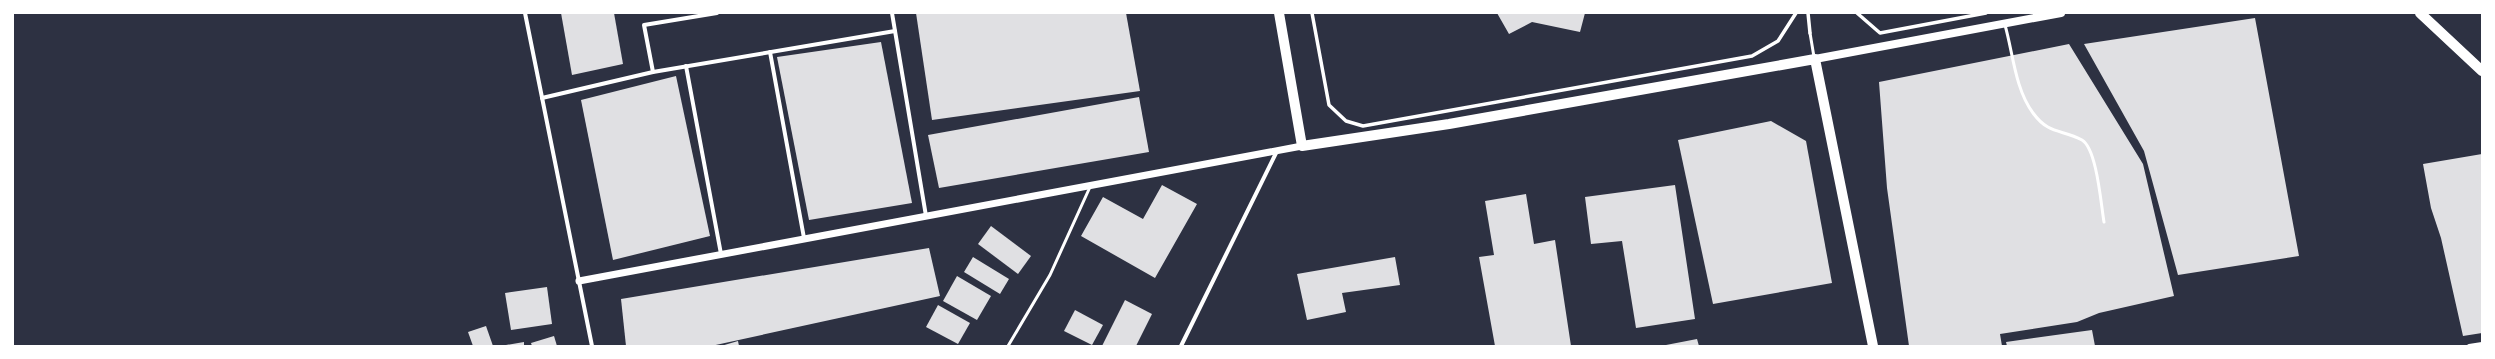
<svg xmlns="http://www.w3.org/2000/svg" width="2495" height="359" viewBox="0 0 2495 359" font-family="Commissioner,sans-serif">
	<rect width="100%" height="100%" fill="#2d3142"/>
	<g fill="#e0e0e3">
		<polygon points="561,13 614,13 623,64 572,75"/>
		<polygon points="916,13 1126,13 1140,91 932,120"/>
		<polygon points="1497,13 1585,13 1580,32 1532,22 1509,34"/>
		<polygon points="2255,18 2299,256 2178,275 2144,151 2084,44"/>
		<polygon points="881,42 912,203 809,220 777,57"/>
		<polygon points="2069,44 2143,164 2174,296 2099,313 2077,322 2000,334 2002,346 1909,346 1887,188 1879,82"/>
		<polygon points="676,76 710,236 613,260 581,100"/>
		<polygon points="1139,97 1149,152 939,188 928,135"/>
		<polygon points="1771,121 1806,141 1832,283 1713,304 1678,140"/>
		<polygon points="2482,154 2482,333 2463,336 2441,238 2431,208 2423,164"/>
		<polygon points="1162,185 1197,204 1155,278 1081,236 1103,197 1143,219"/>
		<polygon points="1675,185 1695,319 1636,328 1622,241 1591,244 1585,197"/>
		<polygon points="1526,194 1534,244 1555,240 1571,346 1495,346 1479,257 1494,255 1485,201"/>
		<polygon points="991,226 1031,256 1018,274 978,244"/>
		<polygon points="929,248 940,296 711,346 626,346 621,299"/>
		<polygon points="973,257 1009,279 1000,294 964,272"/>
		<polygon points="1395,257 1400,285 1342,293 1346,312 1307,320 1297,274"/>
		<polygon points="957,276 991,296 977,320 943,301"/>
		<polygon points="547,287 552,324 511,330 505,293"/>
		<polygon points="1125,300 1152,314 1136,346 1102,346"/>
		<polygon points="938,305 970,323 958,344 926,327"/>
		<polygon points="1075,310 1103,325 1092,345 1064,331"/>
		<polygon points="486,326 493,346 473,346 468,332"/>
		<polygon points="2092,330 2095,346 2007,346 2006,342"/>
		<polygon points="554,336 557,346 532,346 531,343"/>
		<polygon points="1697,339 1699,346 1666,346 1666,345"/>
		<polygon points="738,341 739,346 721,346"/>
		<polygon points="524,342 524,346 506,346 506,345"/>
	</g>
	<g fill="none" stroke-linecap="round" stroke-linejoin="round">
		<g stroke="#fff" stroke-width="3">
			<path d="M 2005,25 C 2013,53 2015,89 2033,113 C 2049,135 2062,129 2082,140 C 2097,149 2101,205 2104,222"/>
			<polyline points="1810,33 1814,57"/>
			<polyline points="1008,346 1050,275 1090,187"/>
		</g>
		<g stroke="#fff" stroke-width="3.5">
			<polyline points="1312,13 1329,105 1346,121 1363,126 1752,56 1778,41 1796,13"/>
			<polyline points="1808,13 1810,33"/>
			<polyline points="1857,13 1880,33 1986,13"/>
		</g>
		<g stroke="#fff" stroke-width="4">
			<polyline points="525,13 592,346"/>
			<polyline points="892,13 926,216"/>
			<polyline points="770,52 804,238"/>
			<polyline points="686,66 721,254"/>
			<polyline points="653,72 895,31"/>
			<polyline points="542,98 653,72 644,25 717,13"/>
			<polyline points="1181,346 1277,151"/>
			<polyline points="2469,346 2482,344"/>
		</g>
		<polyline stroke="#fff" stroke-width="7" points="579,281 1302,146"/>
		<polyline stroke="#fff" stroke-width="8" points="1815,59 2061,13"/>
		<g stroke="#fff" stroke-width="10">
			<polyline points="1279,13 1302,146 1449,124 1815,59 1873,346"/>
			<polyline points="2420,13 2482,71"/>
		</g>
	</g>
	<rect width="2495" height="359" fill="none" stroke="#ffffff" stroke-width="28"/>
</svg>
